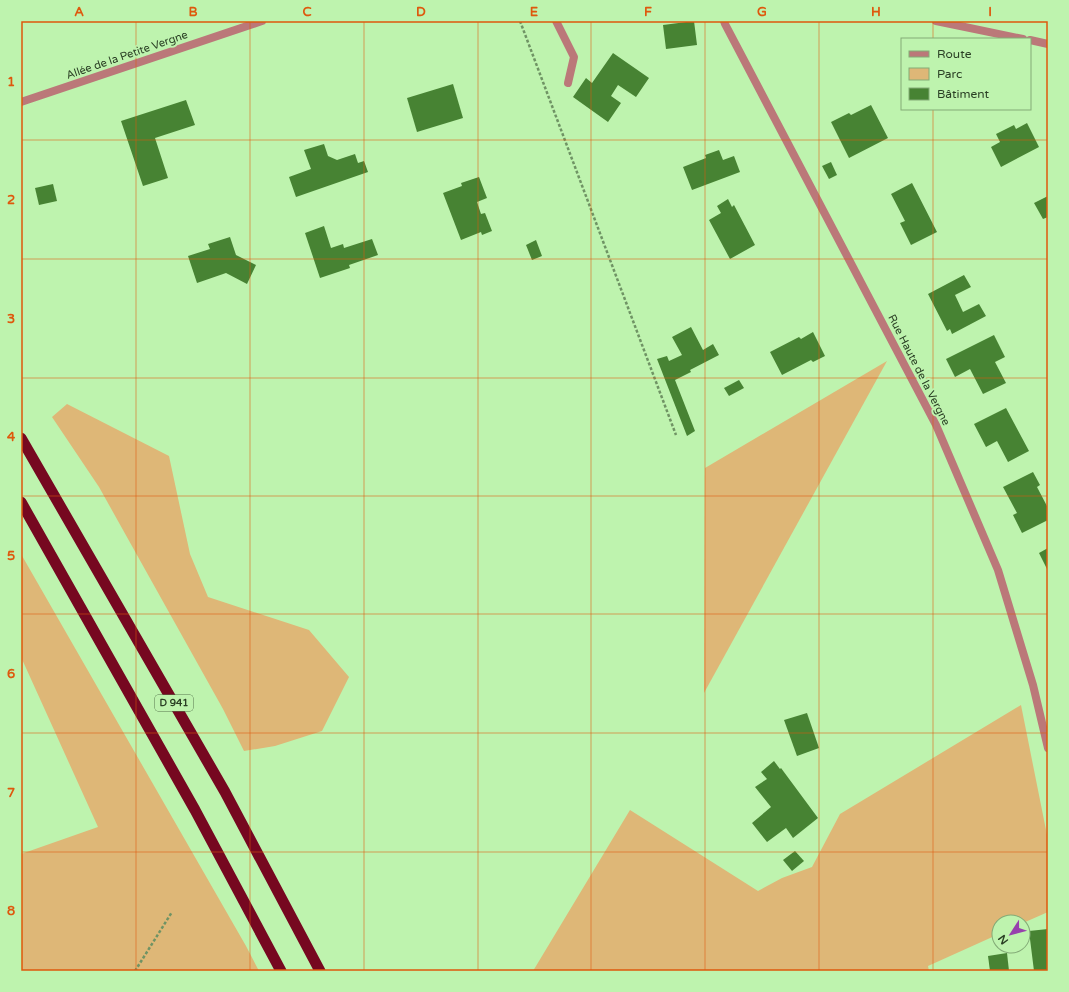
<svg xmlns="http://www.w3.org/2000/svg" width="1069" height="992" viewBox="0 0 1069 992" font-family="'Varela Round',sans-serif">
	<rect width="100%" height="100%" fill="#bef3ae"/>
	<g fill="#deb777">
		<polygon points="887,361 704,693 705,468"/>
		<polygon points="67,404 169,456 190,554 208,597 309,630 349,677 322,731 275,746 244,751 223,709 99,487 52,417"/>
		<polygon points="21,554 246,946 259,971 21,971 21,854 98,827 21,657"/>
		<polygon points="1021,705 1048,840 1048,912 1023,923 1023,922 999,922 999,934 928,966 929,971 533,971 630,810 758,891 782,878 812,867 840,814"/>
	</g>
	<g fill="#478333">
		<polygon points="694,21 697,45 666,49 663,25"/>
		<polygon points="613,53 649,78 636,97 618,85 611,96 621,103 608,122 573,97 586,78 592,83"/>
		<polygon points="453,84 463,118 417,132 407,98"/>
		<polygon points="186,100 195,125 155,138 168,178 143,186 121,121"/>
		<polygon points="871,105 888,138 849,158 831,122 849,113 851,115"/>
		<polygon points="1027,123 1039,147 1001,167 991,147 1000,142 996,134 1014,125 1016,129"/>
		<polygon points="324,144 328,156 337,160 355,154 358,163 364,161 368,172 296,197 289,177 311,169 304,150"/>
		<polygon points="719,150 723,160 734,156 740,172 692,190 683,167 706,158 705,155"/>
		<polygon points="831,162 837,175 829,179 822,166"/>
		<polygon points="479,177 487,198 477,202 481,214 485,213 492,231 482,235 481,232 461,240 443,193 462,186 461,183"/>
		<polygon points="912,183 937,232 911,245 900,223 905,221 891,194"/>
		<polygon points="53,184 57,201 39,205 35,188"/>
		<polygon points="1048,196 1048,217 1043,219 1034,203"/>
		<polygon points="728,199 732,207 734,205 755,245 730,259 709,220 721,213 717,206"/>
		<polygon points="324,226 331,248 343,244 344,248 372,239 378,255 349,265 350,268 320,278 305,233"/>
		<polygon points="230,237 236,255 256,265 247,284 226,273 197,283 188,256 210,249 208,244"/>
		<polygon points="536,240 542,256 532,260 526,245"/>
		<polygon points="964,275 971,287 955,295 963,312 979,304 986,316 952,334 950,329 947,331 928,294"/>
		<polygon points="691,327 703,350 713,344 719,355 690,370 691,372 675,380 695,431 687,436 657,359 667,356 669,361 682,355 672,337"/>
		<polygon points="813,332 825,356 813,362 811,360 782,375 770,352 799,337 801,339"/>
		<polygon points="994,335 1005,357 995,362 1006,383 983,394 970,369 955,377 946,359"/>
		<polygon points="739,380 744,388 729,396 724,388"/>
		<polygon points="1006,408 1029,451 1008,462 997,441 986,447 974,424"/>
		<polygon points="1033,472 1040,485 1037,487 1048,508 1048,520 1022,533 1013,515 1017,513 1003,487"/>
		<polygon points="1048,548 1048,571 1039,553"/>
		<polygon points="807,713 819,748 797,756 784,720"/>
		<polygon points="774,761 780,769 781,768 818,818 793,838 786,828 767,842 752,823 771,807 755,787 767,779 761,772"/>
		<polygon points="795,851 804,861 792,871 783,860"/>
		<polygon points="1048,929 1048,971 1034,971 1029,931"/>
		<polygon points="1007,953 1009,971 990,971 988,956"/>
	</g>
	<g fill="none" stroke-linecap="round" stroke-linejoin="round">
		<g stroke="#6f9364" stroke-width="2.5" stroke-dasharray="3 2" stroke-linecap="butt">
			<polyline points="520,21 676,435"/>
			<polyline points="135,971 172,912"/>
		</g>
		<polyline stroke="#bb7879" stroke-width="8" points="556,21 574,57 568,83"/>
		<g stroke="#bb7879" stroke-width="8">
			<polyline points="724,21 725,24 936,425 998,570 1033,685 1048,748"/>
			<polyline points="21,102 262,21"/>
		</g>
		<g stroke="#bb7879" stroke-width="8">
			<polyline points="936,21 1023,39"/>
			<polyline points="1030,40 1048,44"/>
		</g>
		<g stroke="#760820" stroke-width="11">
			<polyline points="21,438 225,792 320,971"/>
			<polyline points="21,502 195,810 281,971"/>
		</g>
	</g>
	<path fill="none" stroke="#de580d" stroke-width="1" stroke-opacity="0.55" d="M 136,21 L 136,971M 250,21 L 250,971M 364,21 L 364,971M 478,21 L 478,971M 591,21 L 591,971M 705,21 L 705,971M 819,21 L 819,971M 933,21 L 933,39M 933,109 L 933,971M 21,140 L 1048,140M 21,259 L 1048,259M 21,378 L 1048,378M 21,496 L 1048,496M 21,614 L 1048,614M 21,733 L 1048,733M 21,852 L 1048,852"/>
	<g text-anchor="middle" dominant-baseline="central" stroke-width="4" stroke-linejoin="round" paint-order="stroke">
		<rect fill="#bef3ae" stroke="#56754d" stroke-width="1" x="155" y="695" width="38" height="16" rx="3"/>
		<g font-size="10" font-weight="bold" fill="#2a3f24">
			<text x="174" y="703">D 941</text>
		</g>
		<g font-size="11" fill="#2a3f24" stroke="#bef3ae">
			<text transform="translate(127 55) rotate(-19)">Allée de la Petite Vergne</text>
			<text transform="translate(919 370) rotate(63)">Rue Haute de la Vergne</text>
		</g>
	</g>
	<rect width="1069" height="992" fill="none" stroke="#bef3ae" stroke-width="44"/>
	<rect x="901" y="38" width="130" height="72" fill="#bef3ae" stroke="#83ab77"/>
	<rect x="909" y="51" width="20" height="6" fill="#bb7879" stroke="#83ab77"/>
	<text x="937" y="58" font-size="12" fill="#2a3f24">Route</text>
	<rect x="909" y="68" width="20" height="12" fill="#deb777" stroke="#83ab77"/>
	<text x="937" y="78" font-size="12" fill="#2a3f24">Parc</text>
	<rect x="909" y="88" width="20" height="12" fill="#478333" stroke="#83ab77"/>
	<text x="937" y="98" font-size="12" fill="#2a3f24">Bâtiment</text>
	<g transform="translate(1011 934) rotate(234)"><circle r="19" fill="#bef3ae" stroke="#83ab77"/>
	<path d="M0-3L7 15L0 10L-7 15Z" fill="#9740ad"/>
	<text y="-6" font-size="11" font-weight="bold" text-anchor="middle" fill="#2a3f24">N</text>
	</g>
	<rect x="22" y="22" width="1025" height="948" fill="none" stroke="#de580d" stroke-width="1.5"/>
	<g font-size="13" text-anchor="middle" font-weight="bold" fill="#de580d">
		<text x="79" y="16">A</text>
		<text x="193" y="16">B</text>
		<text x="307" y="16">C</text>
		<text x="421" y="16">D</text>
		<text x="534" y="16">E</text>
		<text x="648" y="16">F</text>
		<text x="762" y="16">G</text>
		<text x="876" y="16">H</text>
		<text x="990" y="16">I</text>
		<text x="11" y="86">1</text>
		<text x="11" y="204">2</text>
		<text x="11" y="323">3</text>
		<text x="11" y="441">4</text>
		<text x="11" y="560">5</text>
		<text x="11" y="678">6</text>
		<text x="11" y="797">7</text>
		<text x="11" y="915">8</text>
	</g>
</svg>
